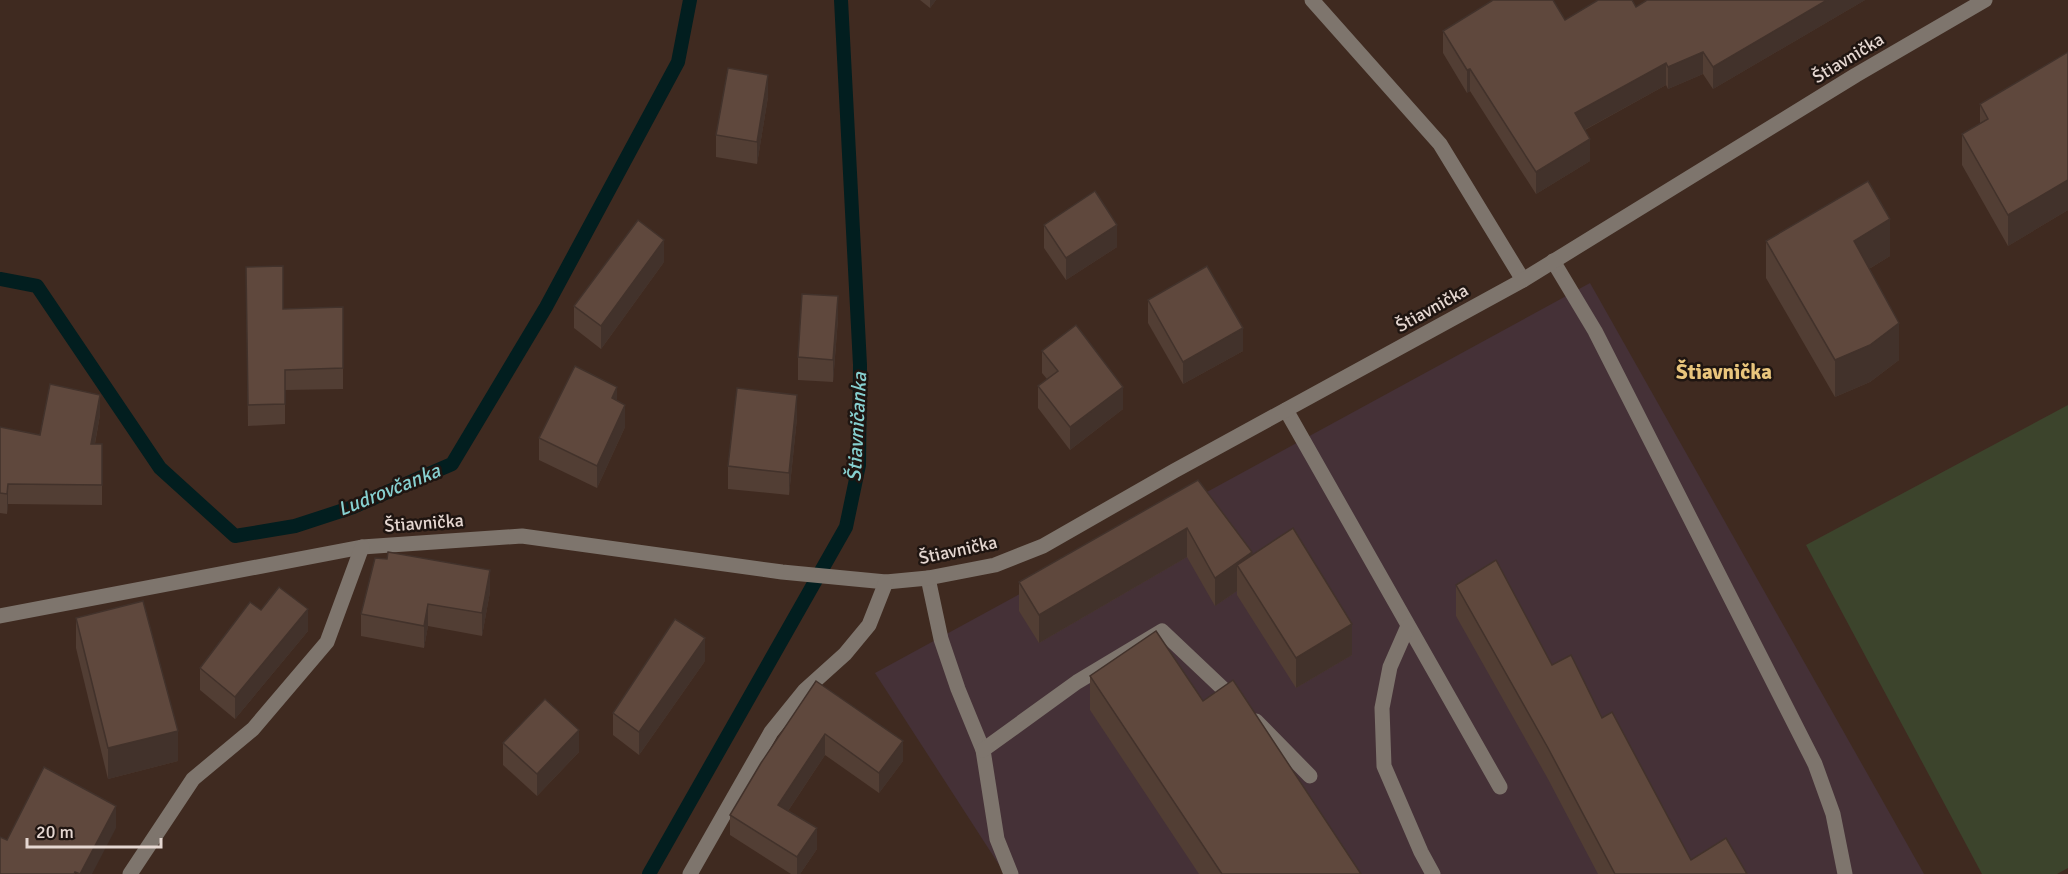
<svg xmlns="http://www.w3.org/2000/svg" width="2068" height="874" viewBox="0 0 2068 874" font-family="Signika,sans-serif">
	<rect width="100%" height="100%" fill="#3f2a20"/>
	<polygon fill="#453137" points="1590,283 1924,874 1005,874 875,673"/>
	<polygon fill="#3c442c" points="2068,405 2068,868 2057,874 1982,874 1806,545"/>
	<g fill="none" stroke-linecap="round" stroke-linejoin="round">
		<g stroke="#021e1f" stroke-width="14">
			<polyline points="0,279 37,286 160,468 235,536 295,526 353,507 452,464 546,307 678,62 690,0"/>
			<polyline points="649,874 846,527 859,465 860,365 841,0"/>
		</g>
		<g stroke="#7e756d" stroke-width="15">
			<polyline points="1312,0 1440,144 1523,280"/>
			<polyline points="1553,261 1595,331 1815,764 1833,814 1845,874"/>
			<polyline points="1286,410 1500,787"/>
			<polyline points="928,578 941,639 958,689 983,750 997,839 1011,874"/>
			<polyline points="0,616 362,547 522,536 782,572 886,582 928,578 995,565 1043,546 1174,471 1523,280 1856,75 1985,0"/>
			<polyline points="1408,626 1390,667 1382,708 1384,766 1421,852 1433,874"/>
			<polyline points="1256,721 1310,776"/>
			<polyline points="983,750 1077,682 1162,631 1237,702"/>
			<polyline points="130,874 193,779 253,729 327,642 362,547"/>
			<polyline points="690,874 771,732 805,690 845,654 869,625 886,582"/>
		</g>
	</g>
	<g fill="#523e34">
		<polygon points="920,0 936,0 930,8"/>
		<polygon points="1647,0 1865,0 1713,89 1703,74 1668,89 1666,85 1585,130 1590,161 1536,194 1470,91 1467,93 1443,53 1443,31 1565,20 1636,7"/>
		<polygon points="2068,52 2068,210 2008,246 1962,165 1962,134 1980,124 1980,104"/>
		<polygon points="768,97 757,164 716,157 716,135"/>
		<polygon points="1044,225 1117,247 1066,280 1044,248"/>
		<polygon points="1766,241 1890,256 1869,269 1899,360 1870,382 1835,397 1766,278"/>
		<polygon points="664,262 601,349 574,328 574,306"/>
		<polygon points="246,267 283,309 343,307 343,389 285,390 285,424 248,426"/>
		<polygon points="1148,300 1243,351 1183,384 1148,323"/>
		<polygon points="838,319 833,382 798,380 798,357"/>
		<polygon points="1042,351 1123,409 1070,450 1038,408 1038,386 1047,379 1042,373"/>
		<polygon points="617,401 625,427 597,488 539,460 539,438"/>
		<polygon points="100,415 95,444 102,444 102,505 8,504 7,514 0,513 0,427 40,435"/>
		<polygon points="797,418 789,495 728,489 728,466"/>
		<polygon points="1198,480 1252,555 1352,655 1296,688 1237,595 1237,591 1215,606 1187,557 1039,643 1019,611 1019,582"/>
		<polygon points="1456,585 1552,665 1602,718 1691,860 1747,874 1598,874 1548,779 1456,616"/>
		<polygon points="490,592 482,636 428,626 424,648 361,636 361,614"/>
		<polygon points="261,610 308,631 235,719 200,690 200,668"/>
		<polygon points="76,618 178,761 108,779 76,648"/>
		<polygon points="705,661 639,755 613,735 613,713"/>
		<polygon points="1090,676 1203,701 1361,874 1199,874 1090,710"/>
		<polygon points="816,681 903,761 879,793 825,755 788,811 817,849 800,874 791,874 730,835 730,815"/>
		<polygon points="503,743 579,752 537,796 503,765"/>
	</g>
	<g fill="#42322b">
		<polygon points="930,0 936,0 930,8"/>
		<polygon points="1827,0 1865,0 1713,89 1713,67"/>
		<polygon points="1703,52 1703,74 1668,89 1668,67"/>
		<polygon points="1666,63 1666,85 1575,135 1575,113"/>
		<polygon points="1470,69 1470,91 1467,93 1467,70"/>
		<polygon points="768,75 768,97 757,164 757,142"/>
		<polygon points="1590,139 1590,161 1536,194 1536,172"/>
		<polygon points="2068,180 2068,210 2008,246 2008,215"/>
		<polygon points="1890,219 1890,256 1854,278 1854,241"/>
		<polygon points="1117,225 1117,247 1066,280 1066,258"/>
		<polygon points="664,240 664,262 601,349 601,326"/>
		<polygon points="838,296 838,319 833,382 833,360"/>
		<polygon points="1899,323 1899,360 1870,382 1835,397 1835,360"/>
		<polygon points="1243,328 1243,351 1183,384 1183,362"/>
		<polygon points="617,387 617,409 612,398"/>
		<polygon points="1123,387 1123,409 1070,450 1070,427"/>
		<polygon points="100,395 100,415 91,464 91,444"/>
		<polygon points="797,395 797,418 789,495 789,473"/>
		<polygon points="625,405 625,427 597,488 597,466"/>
		<polygon points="8,484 8,504 7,514 7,494"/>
		<polygon points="1187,528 1187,557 1039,643 1039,615"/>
		<polygon points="1252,552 1252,581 1237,565 1237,591 1215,606 1215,578"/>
		<polygon points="490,570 490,592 482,636 482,613"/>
		<polygon points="428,604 428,626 424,648 424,626"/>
		<polygon points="308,609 308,631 235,719 235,697"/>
		<polygon points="1352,624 1352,655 1296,688 1296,658"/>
		<polygon points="705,638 705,661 639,755 639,732"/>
		<polygon points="579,730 579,752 537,796 537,774"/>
		<polygon points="178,731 178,761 108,779 108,748"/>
		<polygon points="825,734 825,755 778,826 778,805"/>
		<polygon points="903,741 903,761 879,793 879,773"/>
		<polygon points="116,806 116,828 92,874 80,874"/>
		<polygon points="817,828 817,849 800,874 797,874 797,857"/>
	</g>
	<g fill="#5f483d" stroke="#42322b" stroke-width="1.5">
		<polygon points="1493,0 1553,0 1565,20 1598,0 1632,0 1636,7 1647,0 1827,0 1713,67 1703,52 1668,67 1666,63 1575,113 1590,139 1536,172 1470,69 1467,70 1443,31"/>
		<polygon points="2068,52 2068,180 2008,215 1962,134 1988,119 1980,104"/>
		<polygon points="728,68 768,75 757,142 716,135"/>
		<polygon points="1868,181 1890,219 1854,241 1899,323 1870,345 1835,360 1766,241"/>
		<polygon points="1095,191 1117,225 1066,258 1044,225"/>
		<polygon points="638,220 664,240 601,326 574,306"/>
		<polygon points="283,266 283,309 343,307 343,368 285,370 285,404 248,405 246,267"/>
		<polygon points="1207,266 1243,328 1183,362 1148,300"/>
		<polygon points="802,294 838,296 833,360 798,357"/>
		<polygon points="1076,325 1123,387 1070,427 1038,386 1058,371 1042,351"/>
		<polygon points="575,366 617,387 612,398 625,405 597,466 539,438"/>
		<polygon points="50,384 100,395 91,444 102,444 102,485 8,484 7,494 0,493 0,427 40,435"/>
		<polygon points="737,388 797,395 789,473 728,466"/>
		<polygon points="1198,480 1252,552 1215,578 1187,528 1039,615 1019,582"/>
		<polygon points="1293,528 1352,624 1296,658 1237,565"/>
		<polygon points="388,552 490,570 482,613 428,604 424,626 361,614 375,558 387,559"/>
		<polygon points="1496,560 1552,665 1571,655 1602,718 1612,712 1691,860 1726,838 1747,874 1615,874 1548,748 1456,585"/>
		<polygon points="279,587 308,609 235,697 200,668 250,602 261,610"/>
		<polygon points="143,601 178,731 108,748 76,618"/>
		<polygon points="675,619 705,638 639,732 613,713"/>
		<polygon points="1156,631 1203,701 1233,680 1361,874 1222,874 1090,676"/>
		<polygon points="816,681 903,741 879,773 825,734 778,805 817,828 797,857 730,815 761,763"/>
		<polygon points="545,699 579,730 537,774 503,743"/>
		<polygon points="44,767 116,806 80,874 75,872 74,874 0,874 0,837 7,840"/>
	</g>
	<g text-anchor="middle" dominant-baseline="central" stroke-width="5" stroke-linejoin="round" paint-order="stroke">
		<g font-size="18" fill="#e5d7d1" stroke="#1f1511">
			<text transform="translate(1848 58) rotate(-31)">Štiavnička</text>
			<text transform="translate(1432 308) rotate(-29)">Štiavnička</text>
			<text transform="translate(424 523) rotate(-4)">Štiavnička</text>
			<text transform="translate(958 550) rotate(-12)">Štiavnička</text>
		</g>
		<g font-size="20" font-style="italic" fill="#87d0d0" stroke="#1f1511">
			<text transform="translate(857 427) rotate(-87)">Štiavničanka</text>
			<text transform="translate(389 490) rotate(-22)">Ludrovčanka</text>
		</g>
		<g font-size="21" font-weight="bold" fill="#e9c57c" stroke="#1f1511">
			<text x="1724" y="372">Štiavnička</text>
		</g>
	</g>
	<path d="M27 838v9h134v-9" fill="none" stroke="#e5d7d1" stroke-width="3"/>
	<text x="36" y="838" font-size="18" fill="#e5d7d1" stroke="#1f1511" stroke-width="4.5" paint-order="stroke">20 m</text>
</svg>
